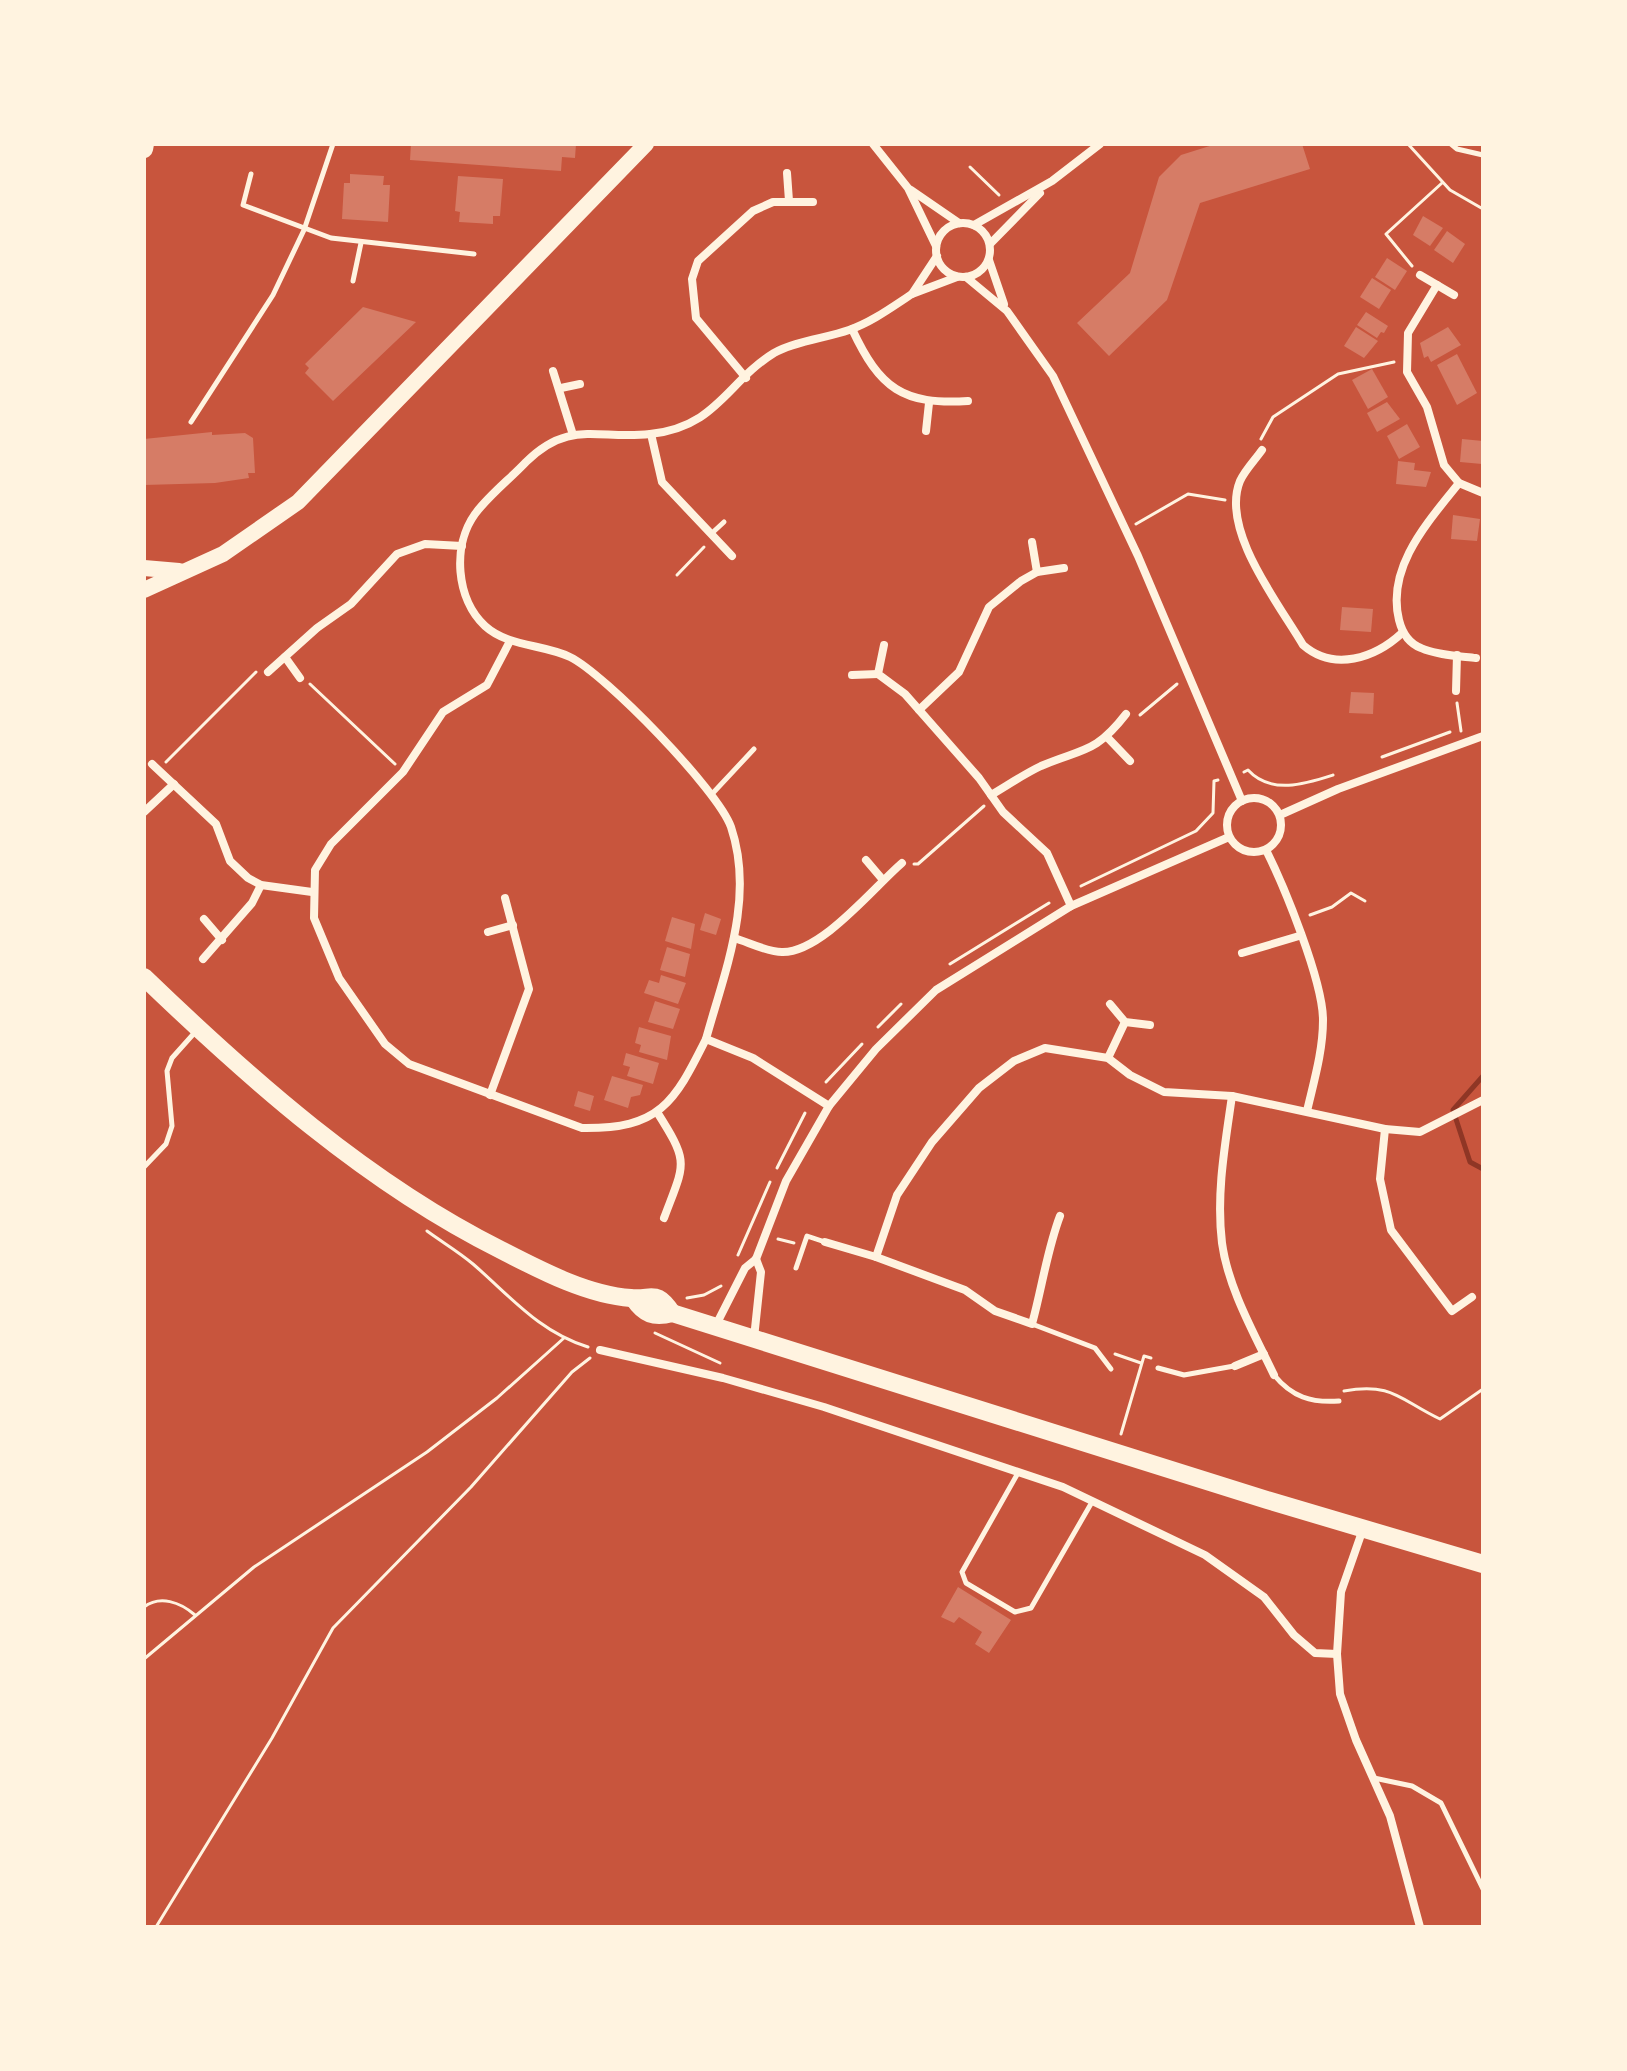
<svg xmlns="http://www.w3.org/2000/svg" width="1627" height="2071" viewBox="0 0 1627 2071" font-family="'Roboto Condensed',sans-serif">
	<rect width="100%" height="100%" fill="#c8553d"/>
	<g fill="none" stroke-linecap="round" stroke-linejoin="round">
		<polyline stroke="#8f3625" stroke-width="5" points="1483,1076 1453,1110 1470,1162 1483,1169"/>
	</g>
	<g fill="#d67c66">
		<polygon points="411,144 576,144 575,158 562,157 561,171 410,160"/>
		<polygon points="1216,144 1302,144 1310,169 1200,203 1167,300 1109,356 1077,323 1130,273 1159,177 1181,155"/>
		<polygon points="350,174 384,176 383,185 390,185 388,222 342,219 344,183 350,183"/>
		<polygon points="458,176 503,179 500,216 493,216 493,224 459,222 460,212 455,211"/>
		<polygon points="1423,216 1443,228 1430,246 1413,235"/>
		<polygon points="1447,231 1465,244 1453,263 1434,250"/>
		<polygon points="1387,258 1407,271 1395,290 1375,277"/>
		<polygon points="1372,278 1391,290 1379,309 1360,297"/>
		<polygon points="363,307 416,322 333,401 305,373 309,368 305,364"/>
		<polygon points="1366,312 1388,326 1384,333 1381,332 1377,338 1357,325"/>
		<polygon points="1356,327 1378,341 1364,358 1344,346"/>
		<polygon points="1448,327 1461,345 1431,362 1428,356 1424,358 1420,343"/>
		<polygon points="1457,354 1477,393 1457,405 1437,365"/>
		<polygon points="1372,369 1388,397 1368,409 1352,380"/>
		<polygon points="1387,402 1400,419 1377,432 1367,413"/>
		<polygon points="1407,424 1420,447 1399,459 1387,436"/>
		<polygon points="212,432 212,435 245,433 253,438 255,473 248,473 249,478 215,483 144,485 144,439"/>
		<polygon points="1462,439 1483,441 1482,464 1460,462"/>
		<polygon points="1398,461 1415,463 1414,470 1431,472 1426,487 1396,484"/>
		<polygon points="1453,515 1480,519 1477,541 1451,539"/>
		<polygon points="1342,607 1373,609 1371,632 1340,630"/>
		<polygon points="1351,692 1374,693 1373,714 1349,713"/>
		<polygon points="705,913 721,919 716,935 700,930"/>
		<polygon points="672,917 695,924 691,949 665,941"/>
		<polygon points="667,947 690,954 685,977 660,970"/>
		<polygon points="661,975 686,983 678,1004 644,993 649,980 659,983"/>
		<polygon points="655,1001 680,1009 673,1029 648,1022"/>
		<polygon points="639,1027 671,1036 667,1060 639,1052 641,1045 635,1043"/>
		<polygon points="626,1053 659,1063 653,1084 627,1076 630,1067 623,1065"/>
		<polygon points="612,1076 643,1085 640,1095 631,1097 628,1108 604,1100"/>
		<polygon points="578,1091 594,1096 590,1111 574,1106"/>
		<polygon points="958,1587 1011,1620 989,1653 975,1644 982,1632 959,1617 954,1623 941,1617"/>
	</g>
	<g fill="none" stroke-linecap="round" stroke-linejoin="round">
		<g stroke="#fff3e0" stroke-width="3">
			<polyline points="1408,144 1450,190 1483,209"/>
			<polyline points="970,167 999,195"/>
			<polyline points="1412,266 1386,234 1442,183"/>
			<polyline points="1261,439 1273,417 1338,374 1394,362"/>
			<polyline points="1136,524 1188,494 1225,500"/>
			<polyline points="677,575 704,547"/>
			<polyline points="310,684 395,764"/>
			<polyline points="1457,703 1461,731"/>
			<polyline points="1140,715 1177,684"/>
			<polyline points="1382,757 1450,732"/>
			<polyline points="166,762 256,672"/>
			<path d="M 1244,772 L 1248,770 C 1271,795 1305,784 1333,775"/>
			<polyline points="914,864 918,864 984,806"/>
			<polyline points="1081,886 1196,831 1213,813 1214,781 1218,780"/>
			<polyline points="1310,915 1332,907 1351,893 1365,901"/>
			<polyline points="950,964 1049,903"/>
			<polyline points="878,1027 901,1004"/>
			<polyline points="826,1082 862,1044"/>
			<polyline points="777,1168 805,1113"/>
			<path d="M 427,1231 C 442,1242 459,1252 473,1264 C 510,1296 539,1332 588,1347"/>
			<polyline points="778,1239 794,1243"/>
			<polyline points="738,1255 770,1182"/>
			<polyline points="687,1298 704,1295 721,1286"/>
			<polyline points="655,1333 720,1363"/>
			<polyline points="1115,1354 1141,1363"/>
			<path d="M 1344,1391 C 1392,1382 1400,1400 1440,1419 L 1483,1389"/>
			<polyline points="1121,1434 1144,1356 1151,1358"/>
			<path d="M 144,1607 C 160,1595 180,1602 195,1615"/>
			<polyline points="144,1659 254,1567 427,1452 497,1398 564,1338"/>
			<polyline points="156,1927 272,1738 333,1628 471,1487 572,1372 590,1358"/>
		</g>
		<g stroke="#fff3e0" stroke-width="5">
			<polyline points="1451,144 1457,149 1483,155"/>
			<polyline points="251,174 243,205 331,238 474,254"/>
			<polyline points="353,281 361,243"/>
			<polyline points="191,422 273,295 304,230 333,144"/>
			<polyline points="711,534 724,522"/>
			<polyline points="712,794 754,749"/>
			<polyline points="144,1167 166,1144 172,1126 167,1071 172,1058 197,1030"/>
			<polyline points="796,1268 807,1236 825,1242"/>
			<polyline points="1032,1324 1095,1348 1111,1369"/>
			<polyline points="1158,1368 1184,1375 1234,1366"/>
			<path d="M 1274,1375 C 1292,1397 1311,1403 1339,1401"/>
			<polyline points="1018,1473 962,1572 966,1583 1015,1612 1031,1608 1092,1502"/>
			<polyline points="1374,1778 1412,1786 1441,1803 1483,1889"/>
		</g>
		<g stroke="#fff3e0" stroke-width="8">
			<polyline points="873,144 908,188 936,246"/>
			<polyline points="787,173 789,201"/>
			<polyline points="911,190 959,223"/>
			<circle cx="963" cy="250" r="27"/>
			<polyline points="974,225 1052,181 1100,144"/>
			<polyline points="990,244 1040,193"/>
			<polyline points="937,256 912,294 957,277"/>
			<polyline points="989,260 1004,304"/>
			<polyline points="1420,275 1454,295"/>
			<polyline points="966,277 1007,311 1053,376 1138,556 1242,801"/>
			<polyline points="1437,285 1408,333 1407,372 1427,407 1444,465 1459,483 1483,493"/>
			<path d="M 852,329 C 880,389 903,405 968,401"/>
			<polyline points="553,371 573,435"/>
			<polyline points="746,378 696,318 692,279 698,261 753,211 773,202 813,202"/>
			<polyline points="561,388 580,384"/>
			<polyline points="926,431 929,403"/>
			<polyline points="651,434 662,482 732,556"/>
			<path d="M 1262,450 C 1255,460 1245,470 1240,481 C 1220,530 1279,604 1303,645 C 1334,672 1375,658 1402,633"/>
			<path d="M 1459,483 C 1428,522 1386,567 1399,620 C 1402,632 1408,643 1421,648 C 1436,655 1459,656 1476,658"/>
			<polyline points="1032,542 1037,572"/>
			<path d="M 510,641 L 487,685 L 443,712 L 403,772 L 331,844 L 315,870 L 314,918 L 339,978 L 385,1044 L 409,1064 L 582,1128 C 660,1129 674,1103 706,1039"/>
			<polyline points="884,645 878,674 905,694 979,778 1003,812 1047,853 1071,906"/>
			<polyline points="285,657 300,678"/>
			<polyline points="268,672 317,628 351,604 397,554 425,544 462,546"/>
			<polyline points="852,675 878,674"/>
			<polyline points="1456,691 1457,655"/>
			<polyline points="919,710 959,672 989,607 1021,581 1037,572 1064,568"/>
			<polyline points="1107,737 1130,761"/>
			<polyline points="152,764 216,824 230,861 248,878 261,885 312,892"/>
			<path d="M 991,795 C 1008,785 1024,774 1041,766 C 1083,748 1095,754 1126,714"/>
			<circle cx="1254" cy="825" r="27"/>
			<polyline points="144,812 174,784"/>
			<polyline points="1280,815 1338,789 1483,736"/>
			<path d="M 1266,850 C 1284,886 1323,981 1323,1020 C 1323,1051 1314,1081 1307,1111"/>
			<polyline points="866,860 883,880"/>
			<polyline points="204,919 222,940"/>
			<polyline points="488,932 513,925"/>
			<path d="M 734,938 C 748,942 767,952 782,952 C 821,953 873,888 902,863"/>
			<polyline points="1242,953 1299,936"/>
			<polyline points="203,959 252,903 261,885"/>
			<polyline points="1110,1004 1125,1022 1150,1025"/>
			<polyline points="1108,1058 1125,1022"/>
			<polyline points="490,1095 529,989 505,898"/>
			<path d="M 1232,1096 C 1225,1145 1216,1194 1222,1243 C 1228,1288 1255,1335 1274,1375"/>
			<path d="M 829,1106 L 753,1058 L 706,1039 C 725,970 755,898 731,827 C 718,790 605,674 570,657 C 543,644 508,647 485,626 C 456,599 452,546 475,514 C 489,495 510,479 526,462 C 569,419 598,440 650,434 C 717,427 727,382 774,353 C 795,341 827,338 849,330 C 872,322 892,307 912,294"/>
			<path d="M 657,1112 C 690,1164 685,1162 664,1218"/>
			<polyline points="1385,1129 1380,1179 1391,1230 1452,1311 1472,1297"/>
			<path d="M 1060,1216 C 1047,1250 1042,1288 1032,1324 L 995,1311 L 965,1290 L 876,1257 L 897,1195 L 932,1142 L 979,1088 L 1014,1061 L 1045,1048 L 1108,1058 L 1130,1075 L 1164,1092 L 1232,1096 L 1385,1129 L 1420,1132 L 1483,1100"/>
			<polyline points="825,1242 876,1257"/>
			<polyline points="716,1325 745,1268 756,1259 786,1181 829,1106 876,1049 936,990 1071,906 1229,837"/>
			<polyline points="754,1338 761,1272 756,1259"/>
			<polyline points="600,1350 723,1378 824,1407 1063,1487 1205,1555 1264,1597 1294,1635 1315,1653 1337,1654"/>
			<polyline points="1235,1366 1264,1354"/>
			<polyline points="1363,1529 1341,1592 1337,1654 1340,1694 1356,1740 1390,1816 1420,1927"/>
		</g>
		<g stroke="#fff3e0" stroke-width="16">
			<polyline points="144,568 179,571"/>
			<polyline points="144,590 223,554 298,502 646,144"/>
		</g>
		<g stroke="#fff3e0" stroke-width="18">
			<polyline points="144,149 145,144"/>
			<path d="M 144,977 C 251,1080 367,1183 501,1250 C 540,1270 587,1295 631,1298 C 653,1300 656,1289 672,1313"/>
			<path d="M 634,1299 C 644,1314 654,1318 672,1313 L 1267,1500 L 1483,1564"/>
		</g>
	</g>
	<rect width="1627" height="2071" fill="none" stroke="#fff3e0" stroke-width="292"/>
</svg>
